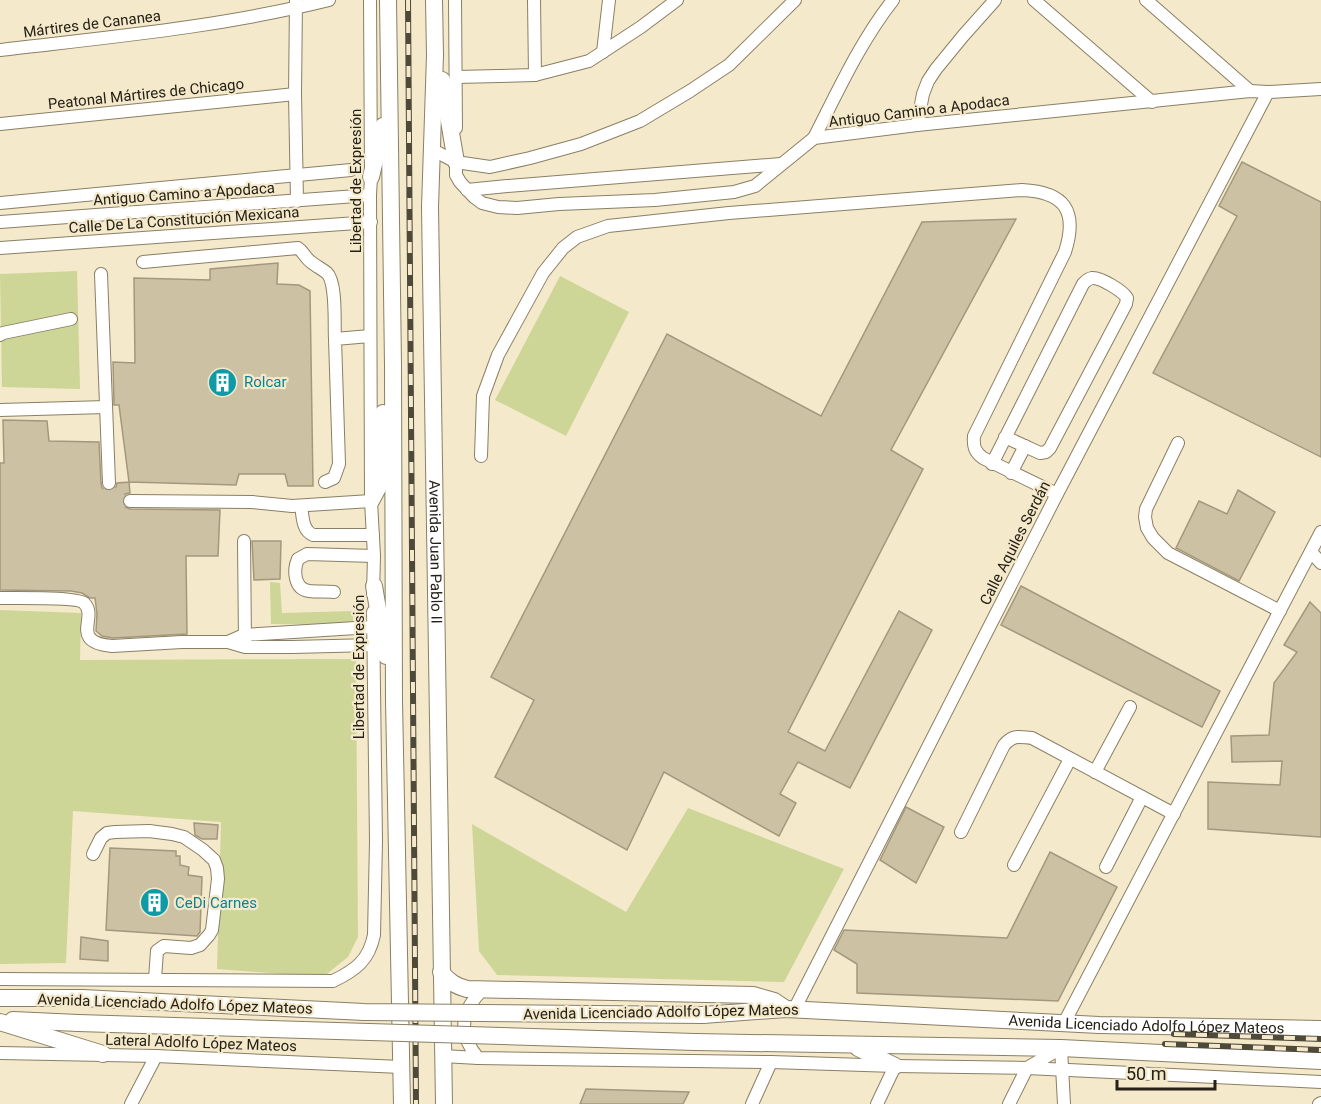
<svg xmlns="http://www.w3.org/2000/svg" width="1321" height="1104" viewBox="0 0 1321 1104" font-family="Roboto,sans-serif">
	<rect width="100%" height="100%" fill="#f5e9cb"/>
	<g fill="#cdd697">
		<polygon points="77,271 80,389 2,387 0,274"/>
		<polygon points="560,276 629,312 566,436 495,400"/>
		<polygon points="270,582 280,583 282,613 353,611 353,625 271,624"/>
		<polygon points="0,610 81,613 80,660 356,659 358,937 348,957 323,977 217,969 221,822 73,811 66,963 0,964"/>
		<polygon points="688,808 844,869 784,982 497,975 479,951 472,824 626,912"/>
	</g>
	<g fill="#cdc1a4" stroke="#a3987c" stroke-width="1.5">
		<polygon points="1242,162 1321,202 1321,457 1153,373 1237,216 1219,206"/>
		<polygon points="1016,219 891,450 923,469 788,732 825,751 899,611 932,630 850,788 798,762 780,794 796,803 779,836 664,772 627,850 495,777 534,700 491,677 667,334 821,416 922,222"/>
		<polygon points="278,263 277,284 299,285 310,291 313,486 288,486 285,474 239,474 236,485 129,482 130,493 125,494 122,500 123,506 130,509 220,510 218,556 186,556 187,634 113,638 102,636 96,631 97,614 95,598 90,598 82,593 71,591 0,590 0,463 4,463 3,420 47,421 49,441 99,442 101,483 102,488 106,490 110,491 116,487 117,483 129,482 119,405 114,405 113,362 135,363 134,278 210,280 210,269"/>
		<polygon points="1238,490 1275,512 1239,581 1176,548 1199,501 1227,514"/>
		<polygon points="252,541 281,541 280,579 254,580"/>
		<polygon points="1021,586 1220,691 1202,727 1001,625"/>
		<polygon points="1310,602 1321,613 1321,837 1208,829 1208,782 1280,785 1282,761 1232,762 1231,736 1269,735 1274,683 1297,652 1284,645"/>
		<polygon points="906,807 944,827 916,883 880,860"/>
		<polygon points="194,823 218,825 217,839 202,839 195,835"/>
		<polygon points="110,848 176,851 176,856 180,856 180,865 189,867 188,875 202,877 200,932 197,936 106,930"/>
		<polygon points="1050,852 1117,887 1058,1001 857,993 857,964 834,950 844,930 1007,938"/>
		<polygon points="81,937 108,941 108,961 80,959"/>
		<polygon points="586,1089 689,1092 683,1104 580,1104"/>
	</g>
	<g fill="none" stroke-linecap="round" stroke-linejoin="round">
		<path stroke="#cbc1a7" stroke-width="12" stroke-dasharray="12 6" stroke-linecap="butt" d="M 109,483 C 110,501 113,501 130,501"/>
		<defs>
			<g id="minor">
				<polyline points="370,0 371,177 370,195 371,501 374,556 373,594"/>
				<polyline points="455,0 456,128"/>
				<polyline points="534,0 535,75"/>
				<polyline points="1034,0 1152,102"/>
				<polyline points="1146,0 1250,91"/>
				<polyline points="296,1 295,94 297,201"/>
				<path d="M 0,50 C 110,37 221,27 329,0"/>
				<polyline points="603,52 609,0"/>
				<polyline points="456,77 535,75 589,61 641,27 677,0"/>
				<polyline points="0,124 295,94"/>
				<polyline points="917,125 923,94 928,81 936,69 963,36 995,0"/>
				<path d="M 814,138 C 838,91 860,42 893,0"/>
				<polyline points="433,150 456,162 490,167 530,158 581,144 640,121 690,91 729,65 795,0"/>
				<polyline points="456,154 456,175 460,182 474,197 482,203 498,207 517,208 559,204 655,200 734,192 755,186 814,138 917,125 1250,91 1268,92 1321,89"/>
				<polyline points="467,190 507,186 781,164"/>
				<polyline points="0,203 351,170"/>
				<polyline points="0,222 370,195"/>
				<polyline points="0,248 371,222"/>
				<path d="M 143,262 L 298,248 C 304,252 305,258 311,262 C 316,266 322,269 327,273 C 337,283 334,324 335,339"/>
				<polyline points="101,274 109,483"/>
				<polyline points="0,335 3,333 71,319"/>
				<polyline points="0,410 106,407"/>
				<polyline points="1178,443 1146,509 1145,517 1147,528 1153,538 1168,553 1280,611"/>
				<path d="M 481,456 L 483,396 L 498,355 L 543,273 L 563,248 L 577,237 L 608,226 L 729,213 L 1022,190 C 1065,192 1078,211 1065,252 L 974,436 C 973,447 975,452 983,458 L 1057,494"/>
				<path d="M 992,464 L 1083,284 C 1086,281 1087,279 1092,278 C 1100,277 1123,291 1127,298 L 1126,304 L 1050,448 L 1046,452 L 1040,453 L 1005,437"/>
				<polyline points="1011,473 1025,446"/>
				<polyline points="325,482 334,478 339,464 335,339 370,336"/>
				<polyline points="130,501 252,502 292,506 371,501"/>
				<path d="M 301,506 C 303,517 302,530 313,535 L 373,535"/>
				<polyline points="244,541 245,642"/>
				<polyline points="1311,552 1321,563"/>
				<path d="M 334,592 C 326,591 317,592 309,591 C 294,589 293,570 298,559 L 307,554 L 374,556"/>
				<path d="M 0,598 C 13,598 78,597 84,603 C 99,617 68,642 112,646 L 182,642 L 228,642 L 245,647 L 292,647 L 373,645"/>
				<polyline points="228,642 244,635 372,627"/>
				<polyline points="1095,772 1130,707"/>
				<path d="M 961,832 L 1004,745 C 1014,734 1019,737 1032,738 L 1174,814"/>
				<polyline points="93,854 101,838 107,833 115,832 149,831 172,834 184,837 203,850 214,860 217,868 218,879 212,930 209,935 200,945 191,948 164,946 157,951 155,979"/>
				<polyline points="1014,865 1070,759"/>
				<polyline points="1106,867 1142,797"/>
				<path d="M 0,979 L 333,981 C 356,970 369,960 374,935 L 376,841 L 373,612"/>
				<polyline points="794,1010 1057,494 1268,92"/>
				<polyline points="1064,1023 1321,532"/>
				<polyline points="0,1053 156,1056 401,1067"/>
				<polyline points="443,1056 478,1058 771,1062 895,1066 1027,1068 1321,1082"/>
				<path d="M 478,1058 C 458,1034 460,1013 481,991"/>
				<polyline points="131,1104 156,1056"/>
				<polyline points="752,1104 771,1062"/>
				<polyline points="877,1104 895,1066"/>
				<polyline points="1009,1104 1027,1068 1061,1048 1064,1104"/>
				<polyline points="1319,1104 1321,1103"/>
			</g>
			<g id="major">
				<polyline points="388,0 393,365 394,701 402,1104"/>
				<path id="s1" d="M 434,0 L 435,55 L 430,207 L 444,1104"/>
				<polyline points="442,80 456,162"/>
				<polyline points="371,177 383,126"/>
				<polyline points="371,501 378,488 383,413"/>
				<polyline points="374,586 386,656"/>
				<path d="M 441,972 C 449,982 456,986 467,989 L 753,995 L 774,1001 L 786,1009"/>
				<polyline points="0,998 82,998"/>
				<path id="s2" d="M 703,1015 L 786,1009 L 1099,1025 L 1321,1029"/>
				<polyline points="13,1020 78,1023"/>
				<polyline points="0,1022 103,1054"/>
				<polyline points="695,1042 1061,1048 1321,1061"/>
				<polyline points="858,1048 895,1066"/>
			</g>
		</defs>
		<use href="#minor" stroke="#8a7f64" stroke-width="14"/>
		<use href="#major" stroke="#8a7f64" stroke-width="18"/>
		<use href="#minor" stroke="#fff" stroke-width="12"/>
		<use href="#major" stroke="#fff" stroke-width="16"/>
		<defs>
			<g id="rail">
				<polyline points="408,0 416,1104"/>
				<polyline points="1174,1034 1321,1039"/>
				<polyline points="1165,1044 1321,1050"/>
			</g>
		</defs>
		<use href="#rail" stroke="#4f493a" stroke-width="6"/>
		<use href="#rail" stroke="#f5e9cb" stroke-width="4" stroke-dasharray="11" stroke-linecap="butt"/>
		<defs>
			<g id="major-bridge">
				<polyline points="82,998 364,1012 703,1015"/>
				<polyline points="78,1023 695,1042"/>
			</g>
		</defs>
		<use href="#major-bridge" stroke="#8a7f64" stroke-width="18" stroke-linecap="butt"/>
		<use href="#major-bridge" stroke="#fff" stroke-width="16"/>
	</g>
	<defs>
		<symbol id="building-disc" viewBox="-11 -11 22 22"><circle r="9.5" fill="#0f9aa8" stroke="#f5e9cb"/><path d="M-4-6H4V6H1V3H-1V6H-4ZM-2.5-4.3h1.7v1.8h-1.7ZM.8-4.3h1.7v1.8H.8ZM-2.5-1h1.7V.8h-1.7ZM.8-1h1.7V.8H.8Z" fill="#fff"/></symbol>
	</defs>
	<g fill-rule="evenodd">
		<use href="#building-disc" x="206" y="366" width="33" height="33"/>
		<use href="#building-disc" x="138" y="886" width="33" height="33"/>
	</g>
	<g text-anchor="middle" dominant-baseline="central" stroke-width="4.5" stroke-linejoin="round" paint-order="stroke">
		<g font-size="15" fill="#252116" stroke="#f5e9cb">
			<text transform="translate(92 24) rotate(-7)">Mártires de Cananea</text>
			<text transform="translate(146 94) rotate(-6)">Peatonal Mártires de Chicago</text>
			<text transform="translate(919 111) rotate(-7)">Antiguo Camino a Apodaca</text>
			<text transform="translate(356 181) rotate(-90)">Libertad de Expresión</text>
			<text transform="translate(184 194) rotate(-4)">Antiguo Camino a Apodaca</text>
			<text transform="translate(184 220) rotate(-4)">Calle De La Constitución Mexicana</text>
			<text transform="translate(1015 543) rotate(-63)">Calle Aquiles Serdán</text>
			<text stroke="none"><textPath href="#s1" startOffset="552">Avenida Juan Pablo II</textPath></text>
			<text transform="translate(359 667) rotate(-90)">Libertad de Expresión</text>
			<text transform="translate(175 1004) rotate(2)">Avenida Licenciado Adolfo López Mateos</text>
			<text transform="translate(661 1012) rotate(-1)">Avenida Licenciado Adolfo López Mateos</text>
			<text stroke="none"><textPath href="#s2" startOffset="444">Avenida Licenciado Adolfo López Mateos</textPath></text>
			<text transform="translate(201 1043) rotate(2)">Lateral Adolfo López Mateos</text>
		</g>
		<g font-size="15" fill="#0d838f" stroke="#f5e9cb" text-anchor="start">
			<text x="244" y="382">Rolcar</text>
			<text x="175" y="903">CeDi Carnes</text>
		</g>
	</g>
	<path d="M1117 1080v9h98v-9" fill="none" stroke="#252116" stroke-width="3"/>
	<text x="1126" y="1080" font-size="18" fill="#252116" stroke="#f5e9cb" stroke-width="4.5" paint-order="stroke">50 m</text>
</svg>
